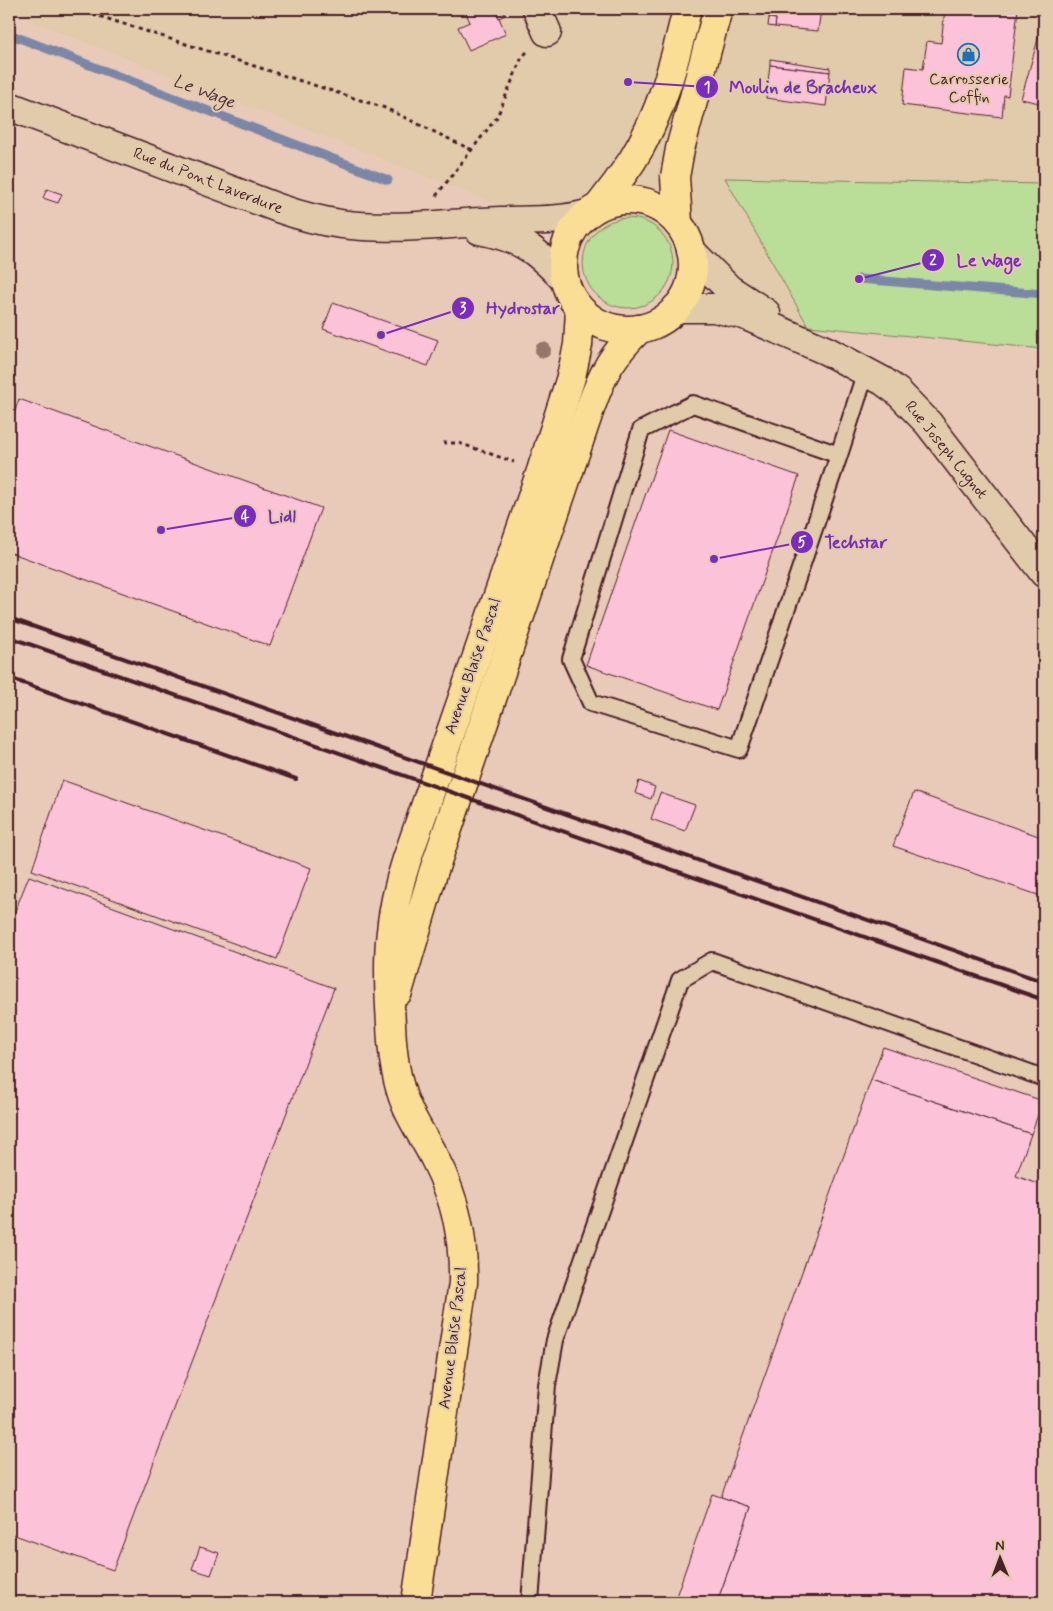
<svg xmlns="http://www.w3.org/2000/svg" width="1053" height="1611" viewBox="0 0 1053 1611" font-family="Mynerve,sans-serif">
	<rect width="100%" height="100%" fill="#e1cbaa"/>
	<filter id="ink" filterUnits="userSpaceOnUse"><feTurbulence type="fractalNoise" baseFrequency=".02" numOctaves="2"/><feDisplacementMap in="SourceGraphic" scale="10" xChannelSelector="R" yChannelSelector="G"/><feConvolveMatrix kernelMatrix="1 2 1 2 8 2 1 2 1" color-interpolation-filters="sRGB"/></filter>
	<g filter="url(#ink)">
		<polygon fill="#e9c9b8" points="9,12 807,326 1044,349 1044,1602 9,1602"/>
		<g fill="#badd97" stroke="#827e61">
			<polygon points="725,178 1044,184 1044,349 808,326"/>
			<circle cx="628" cy="263" r="45"/>
		</g>
		<g fill="none" stroke-linecap="round" stroke-linejoin="round">
			<g stroke="#7c87a7" stroke-width="9">
				<polyline points="9,34 388,180"/>
				<polyline points="859,279 1044,294"/>
			</g>
		</g>
		<g fill="#fcc3d8" stroke="#4a1f2b">
			<polygon points="464,9 501,9 496,11 506,34 469,50 458,27 470,22"/>
			<polygon points="502,9 505,15 499,18 496,11"/>
			<polygon points="770,9 821,9 818,31 775,27 776,19 769,18"/>
			<polygon points="945,9 1018,9 1008,96 1004,95 1002,117 902,105 906,67 923,69 927,41 941,43"/>
			<polygon points="769,18 776,19 775,27 768,26"/>
			<polygon points="1044,18 1044,104 1021,99"/>
			<polygon points="770,59 830,68 830,72 770,65"/>
			<polygon points="770,65 830,72 826,106 766,98"/>
			<polygon points="47,189 62,194 58,203 43,198"/>
			<polygon points="333,303 438,340 428,366 323,329"/>
			<polygon points="19,399 321,508 270,646 9,552 9,428"/>
			<polygon points="668,430 799,476 717,710 586,665"/>
			<polygon points="62,780 311,868 277,959 32,870"/>
			<polygon points="639,781 655,787 651,799 635,793"/>
			<polygon points="914,792 1044,838 1044,897 893,846"/>
			<polygon points="660,793 695,805 685,831 651,819"/>
			<polygon points="29,876 334,988 113,1570 9,1533 9,926"/>
			<polygon points="883,1047 1043,1101 1031,1134 871,1080"/>
			<polygon points="871,1080 1031,1134 1016,1176 1044,1186 1044,1602 717,1602 751,1507 721,1497"/>
			<polygon points="712,1494 751,1507 717,1602 674,1602"/>
			<polygon points="200,1547 219,1553 211,1575 192,1569"/>
		</g>
		<g fill="none" stroke-linecap="round" stroke-linejoin="round">
			<defs>
				<g id="lane">
					<polyline points="839,455 739,749 591,703 571,659 641,430 693,404 839,455 866,371"/>
					<polyline points="530,1602 547,1385 555,1340 680,980 712,961 1044,1078"/>
				</g>
				<g id="street">
					<polyline points="537,9 547,32"/>
					<path d="M 9,106 L 278,208 C 298,215 319,221 341,224 C 393,231 447,223 500,221 C 530,220 558,222 587,214"/>
					<path d="M 479,230 C 521,238 535,249 563,278"/>
					<polyline points="691,251 729,289 766,313"/>
					<polyline points="676,308 714,308 744,315 827,351 883,381 898,392 928,423 1044,573"/>
				</g>
				<g id="primary">
					<circle cx="628" cy="265" r="65"/>
					<path d="M 600,205 C 611,191 622,176 632,161 C 661,115 675,61 687,9"/>
					<polyline points="678,223 675,177 680,149 718,9"/>
					<path d="M 398,992 L 433,873 L 591,406 C 604,370 612,356 639,329"/>
					<path d="M 416,1602 L 463,1283 C 464,1238 456,1200 435,1159 C 426,1141 414,1124 406,1105 C 395,1079 392,1052 391,1024 C 387,963 387,918 407,859 L 541,471 L 571,377 L 578,345 L 580,310"/>
				</g>
			</defs>
			<use href="#lane" stroke="#4a1f2b" stroke-width="20"/>
			<use href="#street" stroke="#4a1f2b" stroke-width="31"/>
			<use href="#primary" stroke="#4a1f2b" stroke-width="31"/>
			<g stroke="#4a1f2b" stroke-width="3" stroke-dasharray="4 4" stroke-linecap="butt">
				<polyline points="77,9 385,108 472,150"/>
				<polyline points="436,196 497,117 522,57 527,52"/>
				<polyline points="443,443 459,443 514,462"/>
			</g>
			<use href="#lane" stroke="#e1cbaa" stroke-width="16"/>
			<use href="#street" stroke="#e1cbaa" stroke-width="28"/>
			<use href="#primary" stroke="#fbde96" stroke-width="28"/>
			<g stroke="#4a1f2b" stroke-width="4">
				<polyline points="9,618 1044,982"/>
				<polyline points="9,637 1044,1000"/>
				<polyline points="9,678 296,779"/>
			</g>
		</g>
		<circle fill="#94776a" cx="543" cy="350" r="8"/>
	</g>
	<defs>
		<symbol id="shop-ring" viewBox="-11 -11 22 22"><circle r="9.5" fill="#e1cbaa" stroke="#1f6fb2" stroke-width="1.5"/><path d="M-5-2.5h2.3a2.7 3.5 0 0 1 5.4 0H5L5.5 6h-11ZM-1.5-2.5h3a1.5 2.3 0 0 0-3 0Z" fill="#1f6fb2"/></symbol>
	</defs>
	<g fill-rule="evenodd">
		<use href="#shop-ring" x="956" y="42" width="25" height="25"/>
	</g>
	<g text-anchor="middle" dominant-baseline="central" stroke-width="4" stroke-linejoin="round" paint-order="stroke">
		<g font-size="16" fill="#4a1f2b" stroke="#e1cbaa">
			<text x="969" y="79">Carrosserie<tspan x="969" dy="18">Coffin</tspan></text>
		</g>
		<g font-size="16" fill="#4a1f2b" stroke="#e1cbaa">
			<text transform="translate(208 181) rotate(21)">Rue du Pont Laverdure</text>
			<text transform="translate(946 450) rotate(51)">Rue Joseph Cugnot</text>
			<text transform="translate(473 666) rotate(-71)">Avenue Blaise Pascal</text>
			<text transform="translate(453 1338) rotate(-83)">Avenue Blaise Pascal</text>
		</g>
		<g font-size="18" font-style="italic" fill="#523040" stroke="#e1cbaa">
			<text transform="translate(204 92) rotate(21)">Le Wage</text>
		</g>
	</g>
	<path fill="none" stroke="#7b2cbf" stroke-width="2" d="M628 82L707 87M859 279L933 260M381 335L463 308M161 530L245 516M714 559L802 542"/>
	<g fill="#7b2cbf" stroke="#e1cbaa" stroke-width="2">
		<circle cx="628" cy="82" r="5"/>
		<circle cx="859" cy="279" r="5"/>
		<circle cx="381" cy="335" r="5"/>
		<circle cx="161" cy="530" r="5"/>
		<circle cx="714" cy="559" r="5"/>
		<circle cx="707" cy="87" r="12"/>
		<circle cx="933" cy="260" r="12"/>
		<circle cx="463" cy="308" r="12"/>
		<circle cx="245" cy="516" r="12"/>
		<circle cx="802" cy="542" r="12"/>
	</g>
	<g font-size="15" text-anchor="middle" font-weight="bold" fill="#fff">
		<text x="707" y="92">1</text>
		<text x="933" y="265">2</text>
		<text x="463" y="313">3</text>
		<text x="245" y="521">4</text>
		<text x="802" y="547">5</text>
	</g>
	<g font-size="18" text-anchor="middle" font-weight="bold" fill="#7b2cbf" stroke="#e1cbaa" stroke-width="4" stroke-linejoin="round" paint-order="stroke">
		<text x="803" y="93">Moulin de Bracheux</text>
		<text x="989" y="266">Le Wage</text>
		<text x="523" y="314">Hydrostar</text>
		<text x="282" y="522">Lidl</text>
		<text x="856" y="548">Techstar</text>
	</g>
	<rect width="1053" height="1611" fill="none" stroke="#e1cbaa" stroke-width="30"/>
	<rect x="15" y="15" width="1023" height="1581" fill="none" stroke="#4a1f2b" stroke-width="2" filter="url(#ink)"/>
	<g transform="translate(1000 1558) rotate(359)" stroke="#e1cbaa" stroke-width="4" paint-order="stroke">
	<path d="M0-4L9 19L0 12L-9 19Z" fill="#4a1f2b"/>
	<text y="-8" font-size="14" font-weight="bold" text-anchor="middle" fill="#4a1f2b">N</text>
	</g>
</svg>
